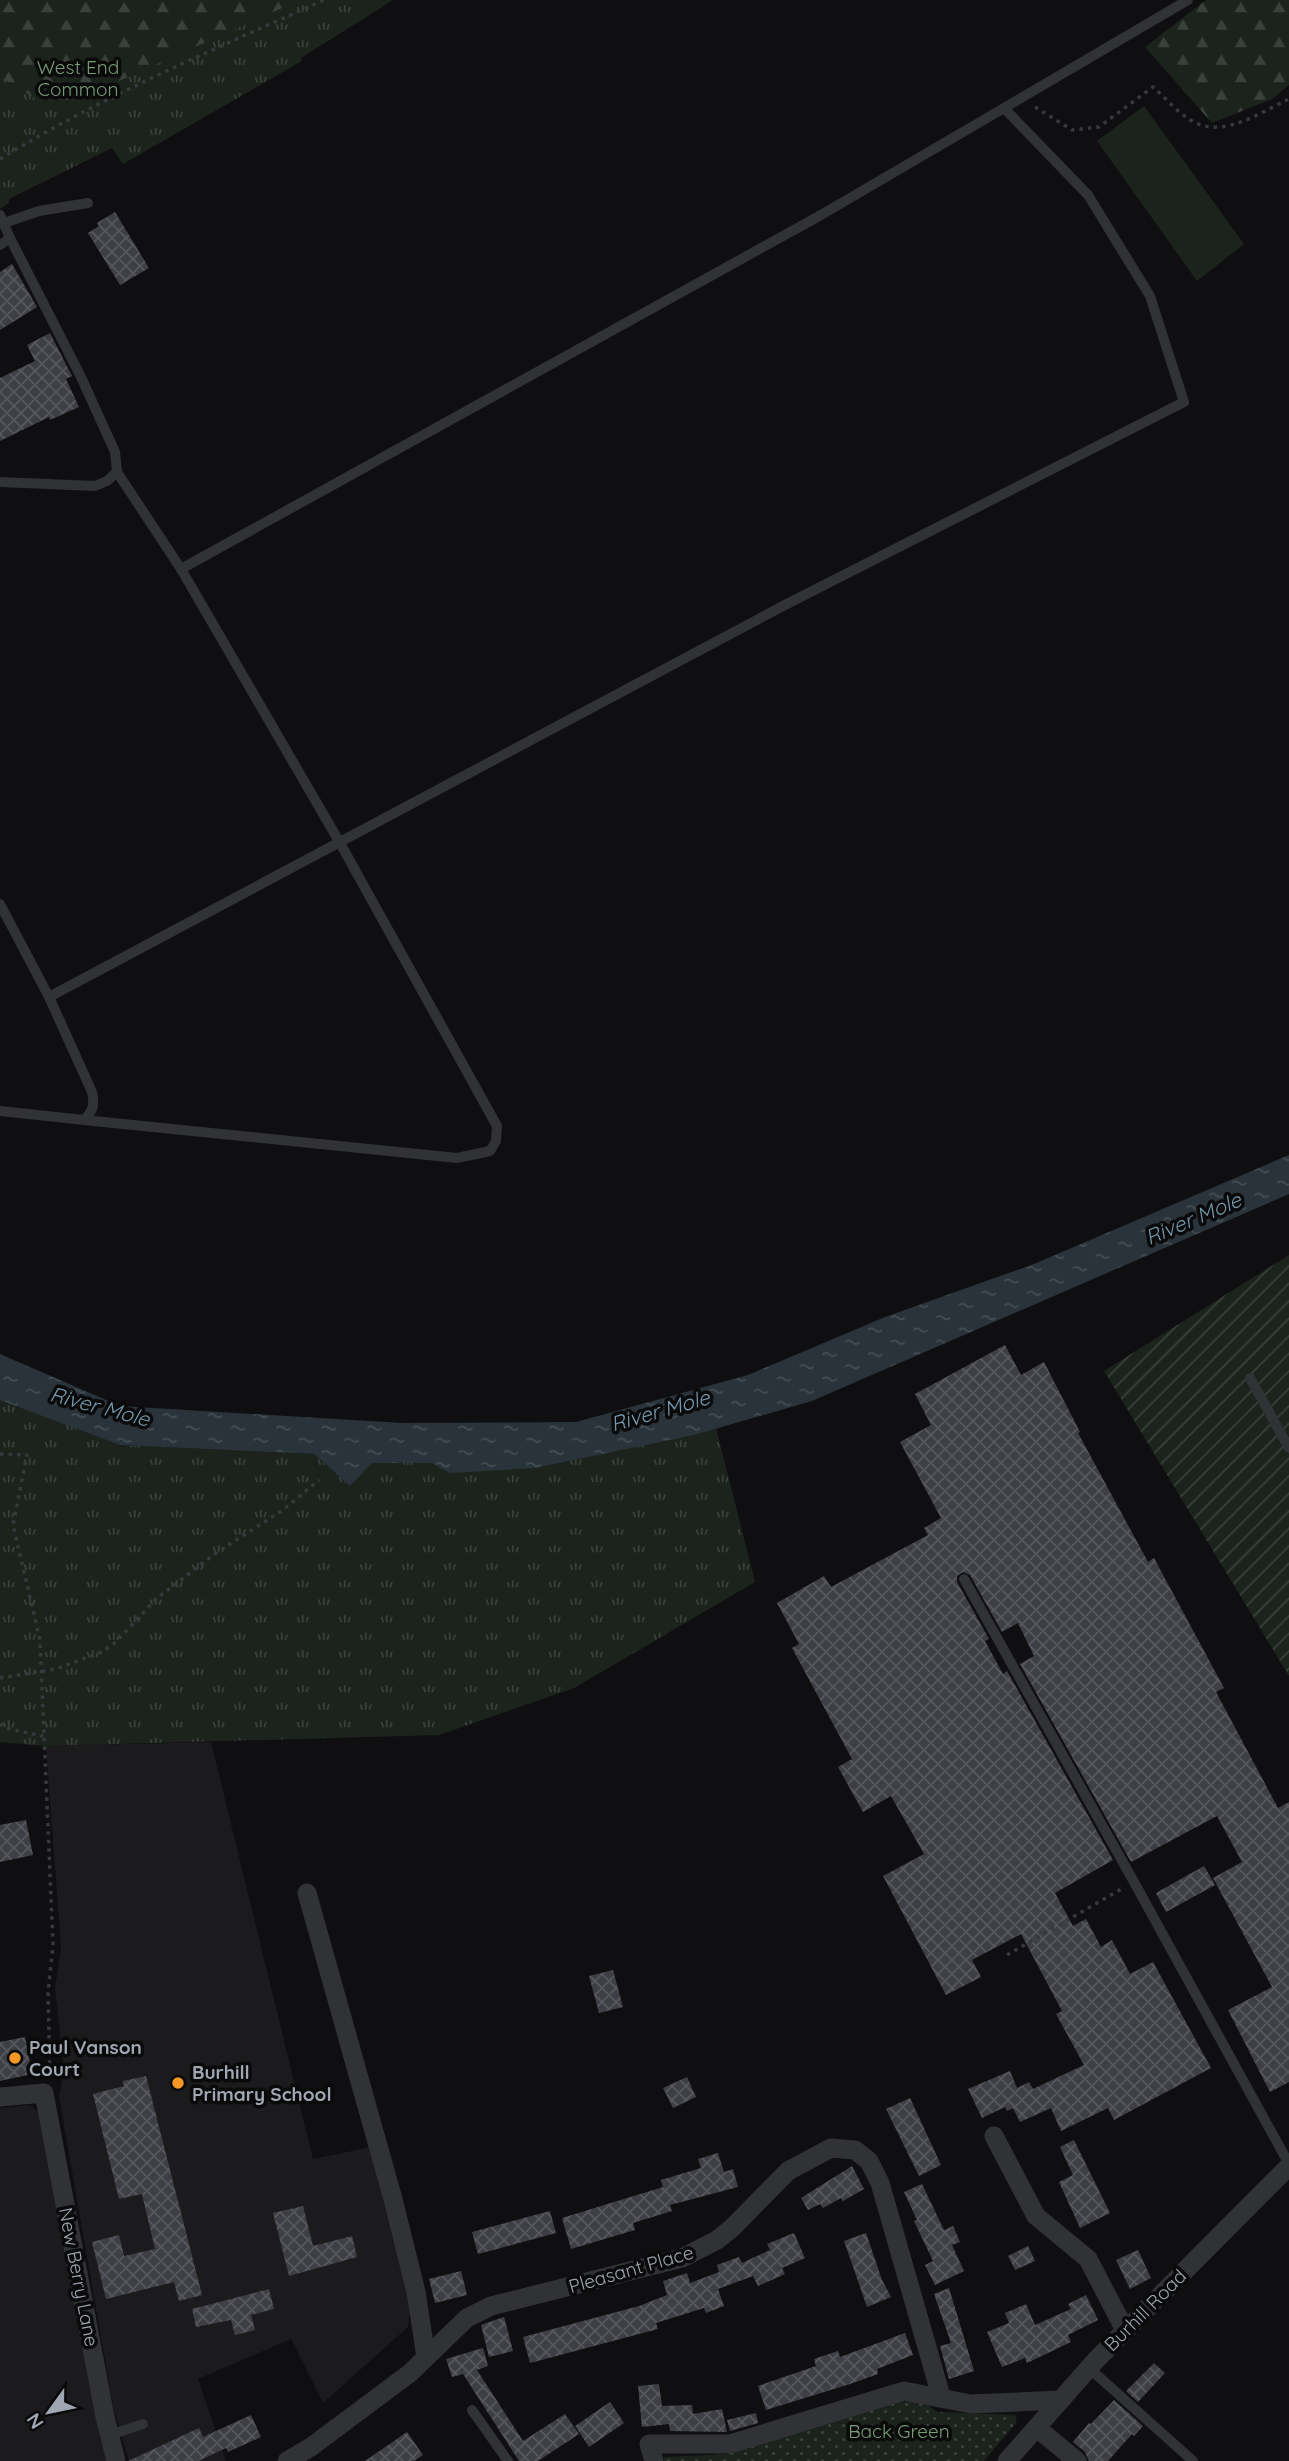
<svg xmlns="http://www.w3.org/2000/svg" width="1289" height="2461" viewBox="0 0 1289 2461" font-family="Quicksand,sans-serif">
	<defs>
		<pattern id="grass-tufts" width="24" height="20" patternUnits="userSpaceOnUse" patternTransform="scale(1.75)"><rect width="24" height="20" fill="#1c231c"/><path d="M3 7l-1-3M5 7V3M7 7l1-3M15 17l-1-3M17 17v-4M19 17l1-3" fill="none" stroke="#3a403b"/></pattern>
		<pattern id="forest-firs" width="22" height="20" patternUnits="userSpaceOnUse" patternTransform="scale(1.75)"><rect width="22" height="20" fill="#1c231c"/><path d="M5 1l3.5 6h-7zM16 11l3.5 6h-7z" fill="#3a403b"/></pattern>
		<pattern id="park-dots" width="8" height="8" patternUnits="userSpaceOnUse" patternTransform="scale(1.75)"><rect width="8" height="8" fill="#1c231c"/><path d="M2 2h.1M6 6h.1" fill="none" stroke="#3a403b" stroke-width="1.8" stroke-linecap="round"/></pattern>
		<pattern id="garden-furrows" width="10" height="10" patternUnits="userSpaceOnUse" patternTransform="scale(1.75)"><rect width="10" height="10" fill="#1c231c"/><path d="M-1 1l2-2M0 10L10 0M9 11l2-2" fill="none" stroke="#3a403b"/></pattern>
		<pattern id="water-ripples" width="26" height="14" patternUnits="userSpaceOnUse" patternTransform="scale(1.75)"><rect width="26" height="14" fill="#293339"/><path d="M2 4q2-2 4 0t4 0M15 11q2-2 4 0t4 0" fill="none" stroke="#454e53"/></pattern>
		<pattern id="building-cross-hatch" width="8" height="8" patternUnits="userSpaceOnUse" patternTransform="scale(1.75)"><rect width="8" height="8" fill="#3e3f44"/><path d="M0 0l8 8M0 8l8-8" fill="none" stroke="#57585d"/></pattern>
	</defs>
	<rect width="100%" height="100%" fill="#0f0f11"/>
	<g fill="#1b1b1d">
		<polygon points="211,1742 313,2159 371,2147 411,2305 408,2327 323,2403 291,2339 198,2379 226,2461 129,2461 114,2411 59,2097 64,2069 55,1989 61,1947 46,1746"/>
		<polygon points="30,2105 38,2112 100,2437 107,2461 0,2461 0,2108"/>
	</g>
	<g fill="url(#grass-tufts)">
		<polygon points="0,0 393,0 301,58 302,61 123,164 112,148 9,199 9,203 0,209"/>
		<polygon points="0,1399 120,1445 314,1454 350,1486 372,1463 432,1463 451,1473 694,1435 716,1428 755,1582 574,1688 439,1735 46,1746 0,1742"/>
	</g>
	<g fill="url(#forest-firs)">
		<polygon points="0,0 300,0 54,110 0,77"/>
		<polygon points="1206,0 1289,0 1289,85 1272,99 1212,123 1145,47"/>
	</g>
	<polygon fill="url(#park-dots)" points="922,2400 937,2412 1015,2415 1017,2422 984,2461 664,2461 664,2457 727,2454 892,2402"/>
	<polygon fill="url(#garden-furrows)" points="1289,1255 1289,1676 1104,1371"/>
	<polygon fill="#1c231c" points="1144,106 1244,244 1197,281 1097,141"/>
	<polygon fill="url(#water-ripples)" points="1289,1155 1289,1194 812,1401 694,1435 535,1468 450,1473 432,1463 372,1463 350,1486 314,1454 120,1445 0,1400 0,1354 120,1406 402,1423 576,1422 748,1375 885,1317 1034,1264"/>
	<g fill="url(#building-cross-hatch)">
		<polygon points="115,212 149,268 120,285 88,233 99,226 97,223"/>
		<polygon points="12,264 37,307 0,330 0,272"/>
		<polygon points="50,333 72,376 66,379 79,407 50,420 49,417 0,441 0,378 35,361 27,345"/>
		<polygon points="1005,1345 1021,1375 1044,1362 1080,1432 1078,1433 1148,1562 1154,1558 1224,1688 1216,1692 1278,1808 1289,1802 1289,2082 1270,2092 1228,2010 1272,1987 1213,1878 1242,1862 1217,1816 1131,1862 1020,1664 1034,1656 1018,1623 1002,1632 970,1575 963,1572 957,1576 957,1582 989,1639 985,1641 1003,1674 1007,1671 1113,1860 1055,1893 1073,1926 1086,1919 1101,1947 1112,1940 1130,1974 1153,1962 1211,2068 1114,2120 1108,2108 1061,2131 1051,2108 1020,2122 1013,2108 1007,2111 1005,2107 982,2118 968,2089 1010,2071 1017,2088 1029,2082 1033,2089 1084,2065 1056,2014 1062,2011 1021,1934 972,1960 981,1977 946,1995 883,1876 924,1854 891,1796 863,1812 838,1767 852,1759 792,1648 799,1644 777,1603 824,1576 831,1587 928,1535 924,1528 941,1518 900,1442 931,1425 915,1394"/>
		<polygon points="26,1820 33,1855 0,1862 0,1825"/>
		<polygon points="1204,1866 1215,1885 1166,1912 1156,1893"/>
		<polygon points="613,1970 623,2007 599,2013 589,1976"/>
		<polygon points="25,2037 32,2074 0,2081 0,2042"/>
		<polygon points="146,2076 202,2295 179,2301 174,2282 106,2299 92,2242 119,2235 124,2256 155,2249 142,2194 119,2199 93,2094 124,2086 123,2081"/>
		<polygon points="687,2077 696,2097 673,2108 663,2088"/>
		<polygon points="910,2098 941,2165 919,2176 886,2109"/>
		<polygon points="1074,2140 1110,2213 1080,2228 1059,2182 1073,2175 1060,2147"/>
		<polygon points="718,2153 724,2172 733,2169 738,2187 670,2205 672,2211 633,2223 635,2230 571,2249 562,2218 663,2187 661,2180 701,2168 698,2159"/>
		<polygon points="852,2166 864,2189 843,2201 841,2198 823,2208 820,2204 808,2210 801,2198"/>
		<polygon points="922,2184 944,2230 953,2226 960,2242 952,2245 964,2271 935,2285 925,2265 933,2261 914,2221 917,2220 904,2192"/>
		<polygon points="303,2206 313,2246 352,2236 357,2257 289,2276 273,2213"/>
		<polygon points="550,2211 556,2233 478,2254 472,2232"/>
		<polygon points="794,2233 805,2258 782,2268 785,2274 758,2286 753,2276 718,2289 724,2306 706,2313 704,2308 656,2323 658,2329 530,2363 523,2337 639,2306 667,2295 663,2281 687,2273 690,2283 719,2272 717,2265 739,2257 742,2263 770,2250 767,2244"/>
		<polygon points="866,2233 882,2280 891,2297 867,2307 844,2241"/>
		<polygon points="1028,2246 1035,2261 1015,2270 1008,2256"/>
		<polygon points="1138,2250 1151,2278 1130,2289 1116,2260"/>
		<polygon points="461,2271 467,2295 435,2303 429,2279"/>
		<polygon points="949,2288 974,2371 949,2379 940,2346 951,2343 934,2294"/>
		<polygon points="269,2289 274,2309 251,2315 255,2330 235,2335 231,2320 196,2327 192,2309"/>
		<polygon points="1086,2295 1098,2320 1068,2335 1071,2342 1027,2363 1025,2358 1002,2367 987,2332 1009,2323 1005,2313 1026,2304 1035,2325 1071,2309 1068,2304"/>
		<polygon points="504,2317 513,2351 489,2357 481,2325"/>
		<polygon points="905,2333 913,2355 877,2369 878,2374 850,2384 766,2410 758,2386 816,2366 814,2359 838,2351 840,2357"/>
		<polygon points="483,2348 488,2366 477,2370 523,2441 565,2414 579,2434 538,2461 519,2461 463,2374 452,2377 446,2359"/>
		<polygon points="1154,2363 1165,2373 1138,2402 1126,2391"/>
		<polygon points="659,2384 662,2406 692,2405 693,2414 722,2409 727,2432 670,2431 669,2424 642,2427 638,2386"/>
		<polygon points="1114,2400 1143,2426 1134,2436 1132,2434 1108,2461 1089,2461 1085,2452 1073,2442 1089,2423 1091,2424"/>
		<polygon points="610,2402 624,2423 589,2447 575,2426"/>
		<polygon points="756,2413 758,2423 730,2431 727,2420"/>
		<polygon points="251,2415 261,2437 228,2452 226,2448 198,2461 128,2461 199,2428 203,2437"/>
		<polygon points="407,2432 423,2455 414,2461 365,2461"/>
	</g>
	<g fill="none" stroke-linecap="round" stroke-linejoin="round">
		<g stroke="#36393d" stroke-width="3.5" stroke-dasharray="3.5 5" stroke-linecap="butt">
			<path d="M 1035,107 L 1072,130 L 1099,127 L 1153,87 C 1166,98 1180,116 1196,123 C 1226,137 1261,112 1289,99"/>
			<path d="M 0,159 C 103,96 215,49 324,0"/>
			<polyline points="0,1454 27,1455 13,1525 40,1640 53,1945 48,1993 50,2078"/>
			<polyline points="0,1678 56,1669 102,1652 116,1642 156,1599 216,1553 283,1510 319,1480"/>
			<polyline points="0,1724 5,1728 43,1736"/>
			<polyline points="1007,1955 1123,1888"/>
		</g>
		<g stroke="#303236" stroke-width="10">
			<polyline points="1004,108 1188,0"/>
			<polyline points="0,215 10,238 81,377 115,452 117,472"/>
			<polyline points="4,223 39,211 88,203"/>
			<polyline points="0,245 10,238"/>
			<polyline points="0,482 95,486 107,481 117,472 181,569 340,843 497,1126 496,1141 490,1151 457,1158 84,1120"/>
			<polyline points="0,904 49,997"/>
			<path d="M 0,1111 L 84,1120 C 93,1111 95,1105 92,1092 L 49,997 L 781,607 L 1184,402 L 1150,296 L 1088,195 L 1004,108 L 821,215 L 181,569"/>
			<polyline points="1250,1378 1289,1448"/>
			<polyline points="964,1579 1134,1882 1289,2164"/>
			<polyline points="1089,2368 1193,2461"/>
			<polyline points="472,2410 508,2461"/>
			<polyline points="110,2435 143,2424"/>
		</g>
		<g stroke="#303236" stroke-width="19">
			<polyline points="307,1893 393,2199 416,2292 426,2357"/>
			<polyline points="0,2097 44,2093 105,2417 116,2461"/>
			<polyline points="994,2136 1036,2216 1088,2259 1125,2330"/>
			<polyline points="1037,2428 1077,2461"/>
			<polyline points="287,2461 311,2447 410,2373 467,2318 491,2306 682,2258 717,2240 732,2228 788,2171 831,2148 855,2150 869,2161 880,2183 939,2389 939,2398"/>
			<polyline points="654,2461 649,2444 730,2444 904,2391 971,2404 1061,2400"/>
			<polyline points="1007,2461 1096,2360 1289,2166"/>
		</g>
	</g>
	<g fill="#f49724" stroke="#0a0a0b" stroke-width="2.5">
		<circle cx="15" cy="2058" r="7"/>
		<circle cx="178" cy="2083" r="7"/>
	</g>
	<g text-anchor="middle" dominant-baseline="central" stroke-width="7" stroke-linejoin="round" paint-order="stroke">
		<g font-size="19" fill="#789d76" stroke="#0a0a0b">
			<text x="78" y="67">West End<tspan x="78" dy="22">Common</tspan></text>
			<text x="899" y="2431">Back Green</text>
		</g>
		<g font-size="19" font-weight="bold" fill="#a0a7b2" stroke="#0a0a0b" text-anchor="start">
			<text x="29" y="2047">Paul Vanson<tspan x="29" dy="22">Court</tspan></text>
			<text x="192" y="2072">Burhill<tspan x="192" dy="22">Primary School</tspan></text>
		</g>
		<g font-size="19" fill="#a0a7b2" stroke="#0a0a0b">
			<text transform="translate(631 2269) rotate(-16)">Pleasant Place</text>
			<text transform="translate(79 2277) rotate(79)">New Berry Lane</text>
			<text transform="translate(1145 2310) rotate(-45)">Burhill Road</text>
		</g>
		<g font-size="21" font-style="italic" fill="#759aae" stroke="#0a0a0b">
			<text transform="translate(1193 1218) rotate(-23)">River Mole</text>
			<text transform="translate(100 1406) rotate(15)">River Mole</text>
			<text transform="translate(660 1410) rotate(-16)">River Mole</text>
		</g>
	</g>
	<g transform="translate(49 2412) rotate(237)" stroke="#0a0a0b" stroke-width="5" paint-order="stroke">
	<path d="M0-5L12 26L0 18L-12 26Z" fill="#a0a7b2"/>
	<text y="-10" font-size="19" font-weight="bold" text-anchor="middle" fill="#a0a7b2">N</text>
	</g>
</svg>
